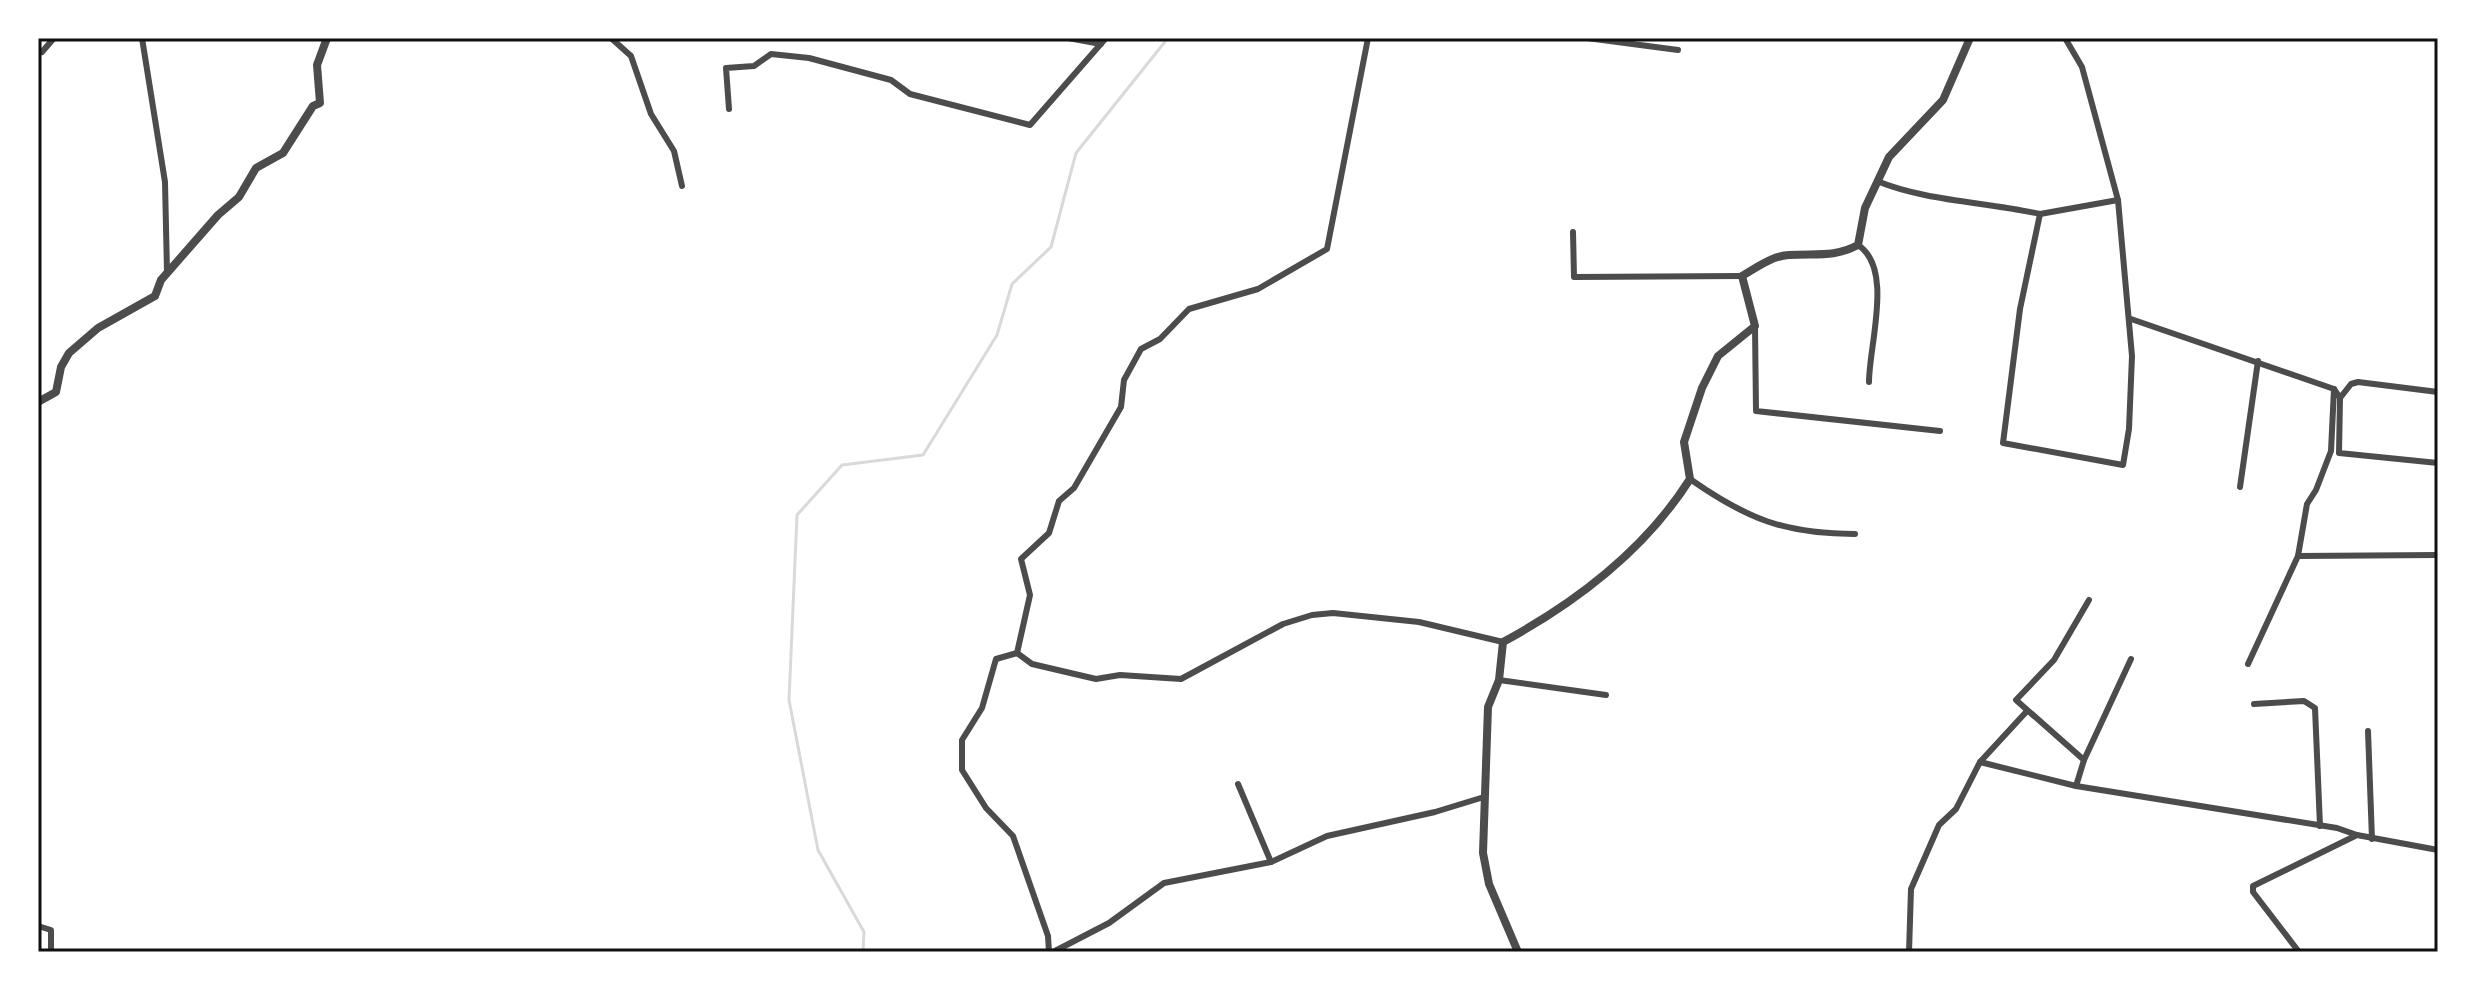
<svg xmlns="http://www.w3.org/2000/svg" width="2476" height="990" viewBox="0 0 2476 990" font-family="'Roboto Condensed',sans-serif">
	<rect width="100%" height="100%" fill="#fff"/>
	<g fill="none" stroke-linecap="round" stroke-linejoin="round">
		<polyline stroke="#d9d9d9" stroke-width="3" points="863,952 864,932 818,850 789,700 797,515 842,465 923,455 997,335 1012,284 1051,247 1076,153 1168,38"/>
		<g stroke="#4c4c4c" stroke-width="6">
			<polyline points="142,38 165,182 167,272"/>
			<polyline points="611,38 631,56 651,114 674,151 682,186"/>
			<polyline points="1068,38 1101,44"/>
			<polyline points="1587,38 1678,50"/>
			<polyline points="42,52 54,38"/>
			<polyline points="729,109 726,68 754,66 771,54 809,58 891,80 910,94 1030,125 1106,38"/>
			<path d="M 1877,181 C 1925,201 1987,202 2040,214 L 2020,309 L 2003,443 L 2123,465 L 2129,429 L 2132,356 L 2118,200 L 2082,67 L 2065,38"/>
			<polyline points="2040,214 2118,200"/>
			<polyline points="1573,232 1574,277 1742,276"/>
			<path d="M 1858,245 C 1894,268 1869,345 1869,382"/>
			<polyline points="2131,319 2334,389 2340,398 2339,453 2438,463"/>
			<polyline points="1755,326 1756,411 1940,431"/>
			<polyline points="2340,398 2351,384 2358,382 2438,392"/>
			<path d="M 1690,479 C 1747,519 1785,534 1855,534"/>
			<polyline points="2240,487 2258,361"/>
			<polyline points="2298,556 2438,555"/>
			<polyline points="1017,653 1032,664 1096,679 1120,675 1181,679 1283,624 1312,615 1333,613 1419,622 1503,642"/>
			<polyline points="2248,664 2298,556 2307,504 2316,490 2331,451 2334,389"/>
			<polyline points="1499,680 1606,695"/>
			<polyline points="2254,704 2304,701 2315,708 2320,826"/>
			<polyline points="2368,731 2372,839"/>
			<polyline points="2084,760 2131,659"/>
			<polyline points="1980,762 2076,786 2084,760 2016,700 2054,660 2089,600"/>
			<polyline points="1238,784 1271,862"/>
			<polyline points="2076,786 2337,828 2357,835"/>
			<polyline points="38,926 51,930 51,952"/>
			<polyline points="1049,952 1048,936 1013,836 986,808 962,770 962,740 982,708 996,659 1017,653 1030,595 1021,559 1049,533 1059,501 1074,488 1121,407 1124,380 1141,349 1160,339 1189,309 1258,289 1327,249 1368,38"/>
			<polyline points="1053,952 1109,923 1164,883 1271,862 1327,836 1435,812 1484,797"/>
			<polyline points="1909,952 1911,889 1939,825 1956,809 1980,762 2027,711"/>
			<polyline points="2299,952 2253,892 2253,886 2357,835 2438,850"/>
		</g>
		<g stroke="#4c4c4c" stroke-width="8">
			<polyline points="38,402 56,392 61,367 69,353 98,328 155,296 161,280 218,215 239,197 256,168 283,153 313,106 320,103 317,65 327,38"/>
			<path d="M 1518,952 L 1489,884 L 1483,853 L 1488,707 L 1499,680 L 1503,642 C 1577,602 1645,550 1690,479 L 1684,442 L 1702,388 L 1718,356 L 1755,326 L 1742,276 C 1757,267 1772,256 1789,255 C 1815,253 1834,258 1858,245 L 1865,208 L 1889,157 L 1943,100 L 1970,38"/>
		</g>
	</g>
	<rect width="2476" height="990" fill="none" stroke="#ffffff" stroke-width="80"/>
	<rect x="40" y="40" width="2396" height="910" fill="none" stroke="#111" stroke-width="3"/>
</svg>
